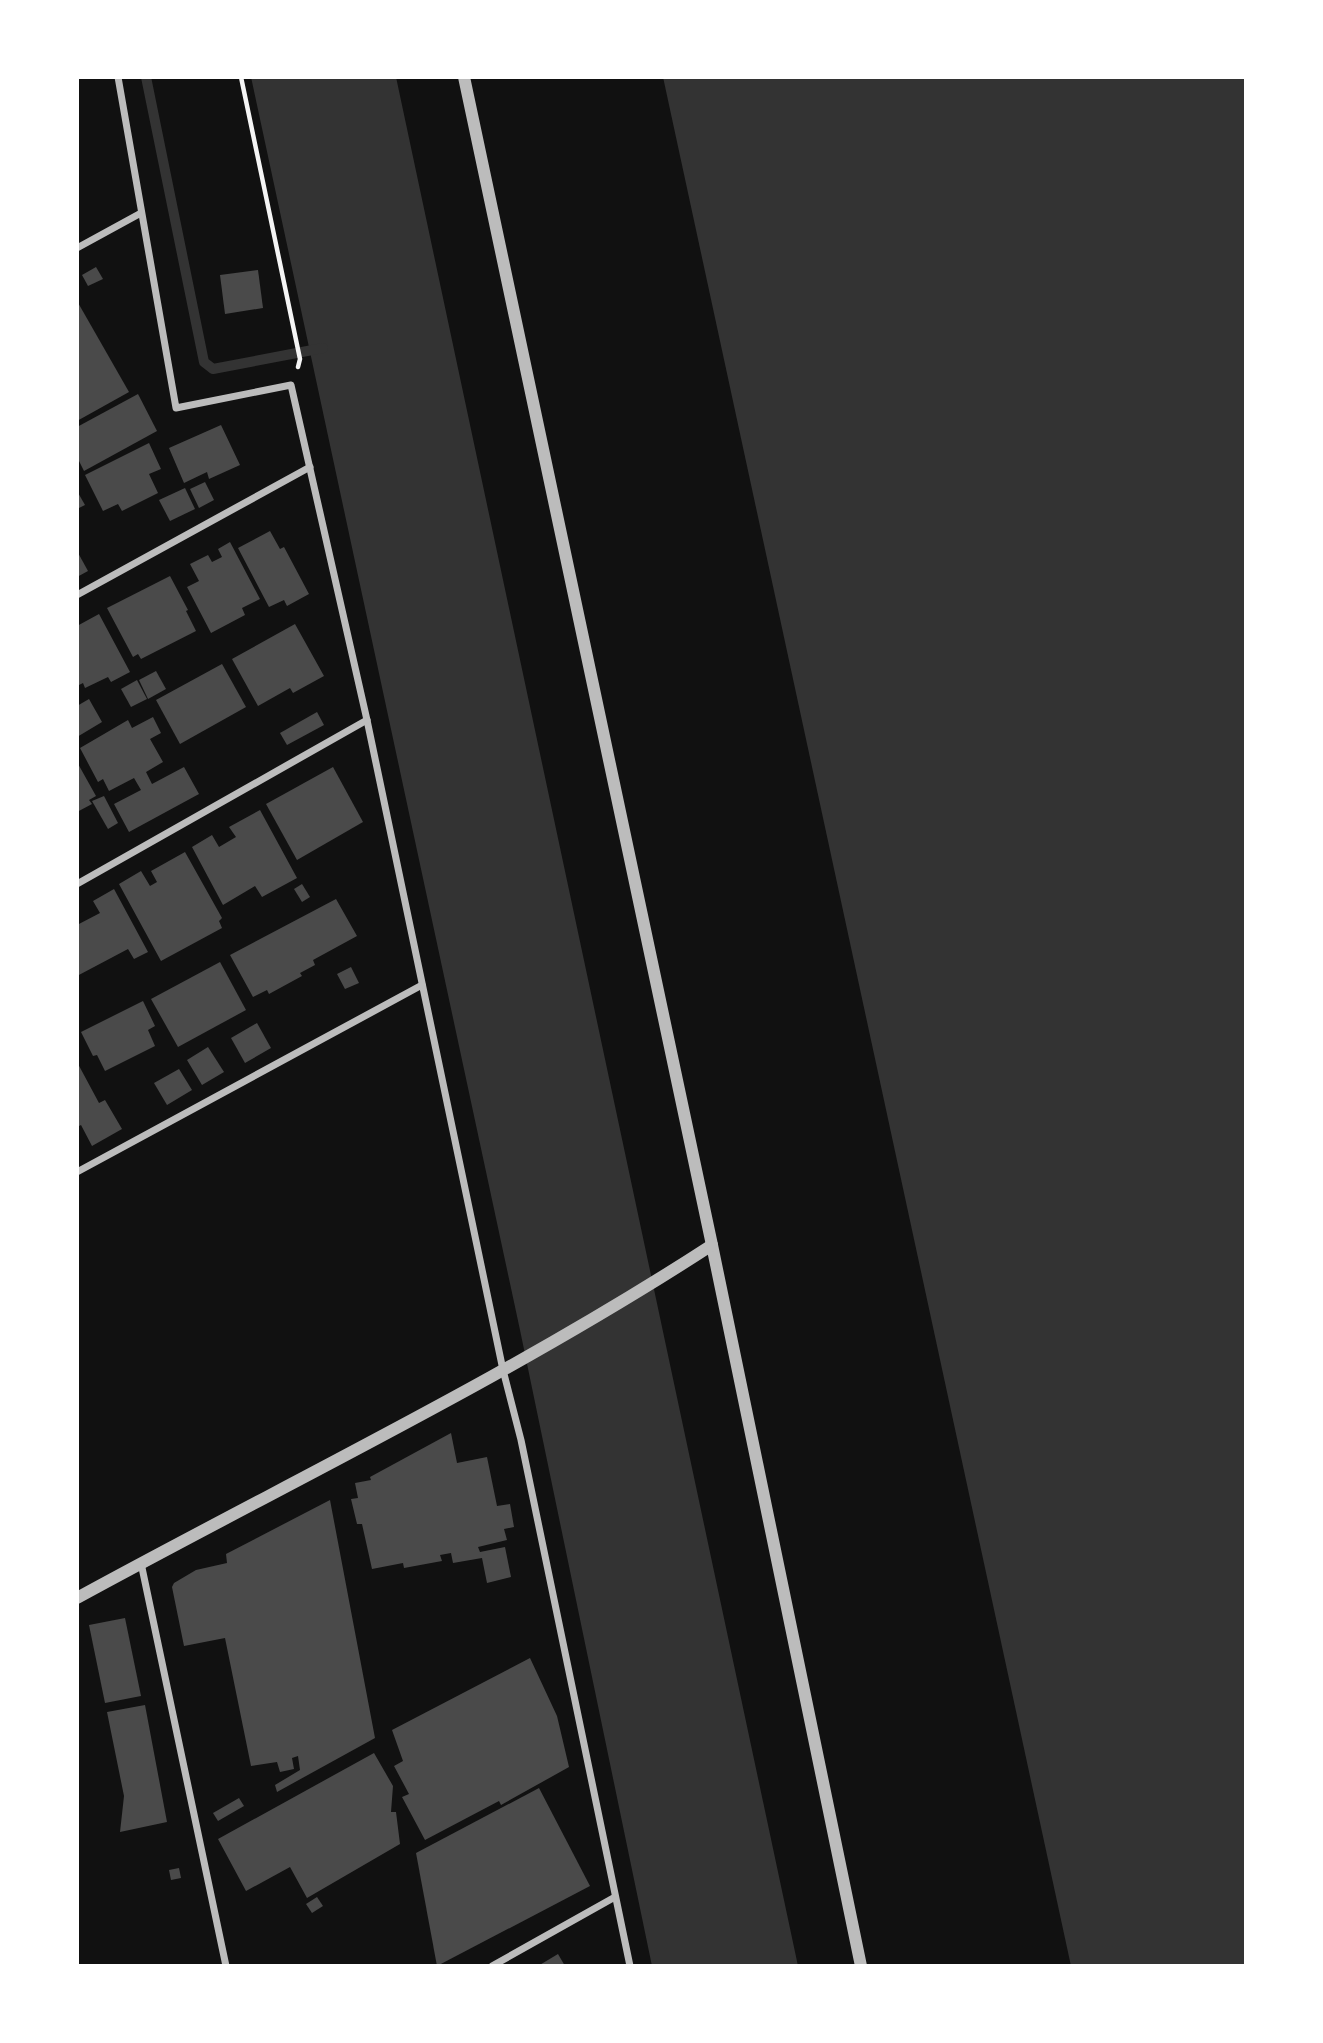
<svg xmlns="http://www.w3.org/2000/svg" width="1323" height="2043" viewBox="0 0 1323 2043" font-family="'Work Sans',sans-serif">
	<rect width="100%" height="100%" fill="#111"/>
	<g fill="#333">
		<polygon points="251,77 396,77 798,1966 652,1966 520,1330"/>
		<polygon points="663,77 1246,77 1246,1966 1071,1966"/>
	</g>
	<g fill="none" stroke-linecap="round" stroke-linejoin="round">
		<polyline stroke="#333" stroke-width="10" points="146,77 204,362 213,369 323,348"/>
	</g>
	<g fill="#4a4a4a">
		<polygon points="96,267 103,279 88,286 82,275"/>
		<polygon points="258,270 263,308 225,314 220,275"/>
		<polygon points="77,301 129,392 77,421"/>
		<polygon points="138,394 157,431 84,471 77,457 77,427"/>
		<polygon points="221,425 240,465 209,479 207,472 184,483 169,448"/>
		<polygon points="149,443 161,469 149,474 158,493 122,511 118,504 103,511 85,475"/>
		<polygon points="205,482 214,500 199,508 190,489"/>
		<polygon points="185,488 195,509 170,521 159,500"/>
		<polygon points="77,491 85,505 77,509"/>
		<polygon points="270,531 280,549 284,547 309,594 287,606 284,600 269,607 238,548"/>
		<polygon points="230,542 260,599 242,608 245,615 211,633 187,587 199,581 190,564 208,555 212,562 222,557 218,549"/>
		<polygon points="77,551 88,571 77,577"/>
		<polygon points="170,576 188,610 186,611 196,631 141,659 138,654 133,657 107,608"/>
		<polygon points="99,614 130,672 111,682 108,677 85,688 83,683 77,686 77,626"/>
		<polygon points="295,624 324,676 293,693 290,688 258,706 232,659"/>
		<polygon points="222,664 246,707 180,744 156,700"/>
		<polygon points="156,671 166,689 148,699 139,680"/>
		<polygon points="137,680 147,699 131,707 121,689"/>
		<polygon points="89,699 102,722 77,737 77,706"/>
		<polygon points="317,712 324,725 287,745 280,733"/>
		<polygon points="153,717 161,733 150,739 163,762 146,772 152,784 184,767 199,794 129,832 114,804 141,790 134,778 109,791 103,779 98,782 80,748 128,720 132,728"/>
		<polygon points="77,762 96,796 89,800 92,804 77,812"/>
		<polygon points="333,767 363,822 297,860 266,804"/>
		<polygon points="104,796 118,823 108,829 92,801"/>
		<polygon points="260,810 297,878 262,897 255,886 223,905 192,847 212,835 219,847 236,837 229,827"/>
		<polygon points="185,852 222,918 219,921 222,928 161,961 119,884 141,871 150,886 157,882 151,871"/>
		<polygon points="302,884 310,897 302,902 294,889"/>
		<polygon points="114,889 148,952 134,959 128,949 77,976 77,925 100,913 93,901"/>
		<polygon points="336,899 357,936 313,960 315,965 300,973 302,976 269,994 267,990 253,997 230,955"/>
		<polygon points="220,962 246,1010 178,1047 151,999"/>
		<polygon points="351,967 359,983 345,989 337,974"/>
		<polygon points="143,1001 155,1026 148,1030 155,1046 105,1071 97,1055 93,1056 81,1032"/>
		<polygon points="257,1023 271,1048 245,1063 231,1038"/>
		<polygon points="208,1047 224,1072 202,1085 187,1060"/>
		<polygon points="77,1062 99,1103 105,1100 122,1129 92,1146 81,1125 77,1127"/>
		<polygon points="179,1069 192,1090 167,1105 154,1083"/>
		<polygon points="451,1433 457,1463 487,1457 497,1506 510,1504 514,1527 504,1529 507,1540 478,1547 480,1552 505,1547 511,1577 487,1583 482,1558 453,1563 451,1553 440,1555 442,1561 404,1568 403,1563 372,1569 362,1524 357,1524 351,1499 358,1498 355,1483 371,1480 370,1477"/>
		<polygon points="330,1500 375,1738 277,1792 275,1785 300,1770 298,1756 292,1758 294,1769 280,1772 277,1762 251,1766 225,1638 184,1646 172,1587 174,1583 196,1570 227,1563 226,1554"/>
		<polygon points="125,1618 141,1696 105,1703 89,1625"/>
		<polygon points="530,1658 557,1716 569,1767 501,1805 499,1801 425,1840 402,1797 409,1794 394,1766 403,1761 392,1730"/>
		<polygon points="145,1705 167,1822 120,1832 124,1796 107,1712"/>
		<polygon points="374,1753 393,1786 391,1812 396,1812 400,1844 307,1898 290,1867 246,1891 218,1839"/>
		<polygon points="539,1788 590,1886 437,1966 416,1853"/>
		<polygon points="239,1798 244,1806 218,1821 213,1813"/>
		<polygon points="179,1868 181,1878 171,1880 169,1870"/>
		<polygon points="317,1897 323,1906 312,1913 306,1904"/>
		<polygon points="558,1954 565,1966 538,1966"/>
	</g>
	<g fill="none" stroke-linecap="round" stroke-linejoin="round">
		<polyline stroke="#f5f5f5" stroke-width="4.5" points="241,77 300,359 298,367"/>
		<g stroke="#bcbcbc" stroke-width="7">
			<polyline points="118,77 176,408 291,385 367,720 503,1370 521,1440 630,1966"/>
			<polyline points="77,248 141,213"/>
			<polyline points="77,595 310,467"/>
			<polyline points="77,884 367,720"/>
			<polyline points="77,1172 422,985"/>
			<polyline points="141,1563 226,1966"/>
			<polyline points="492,1966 615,1897"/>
		</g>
		<g stroke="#bcbcbc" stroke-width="12">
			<polyline points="464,77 712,1245 861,1966"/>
			<path d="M 77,1598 C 289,1482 509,1377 712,1245"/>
		</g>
	</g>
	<rect width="1323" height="2043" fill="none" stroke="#ffffff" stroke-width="158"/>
</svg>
